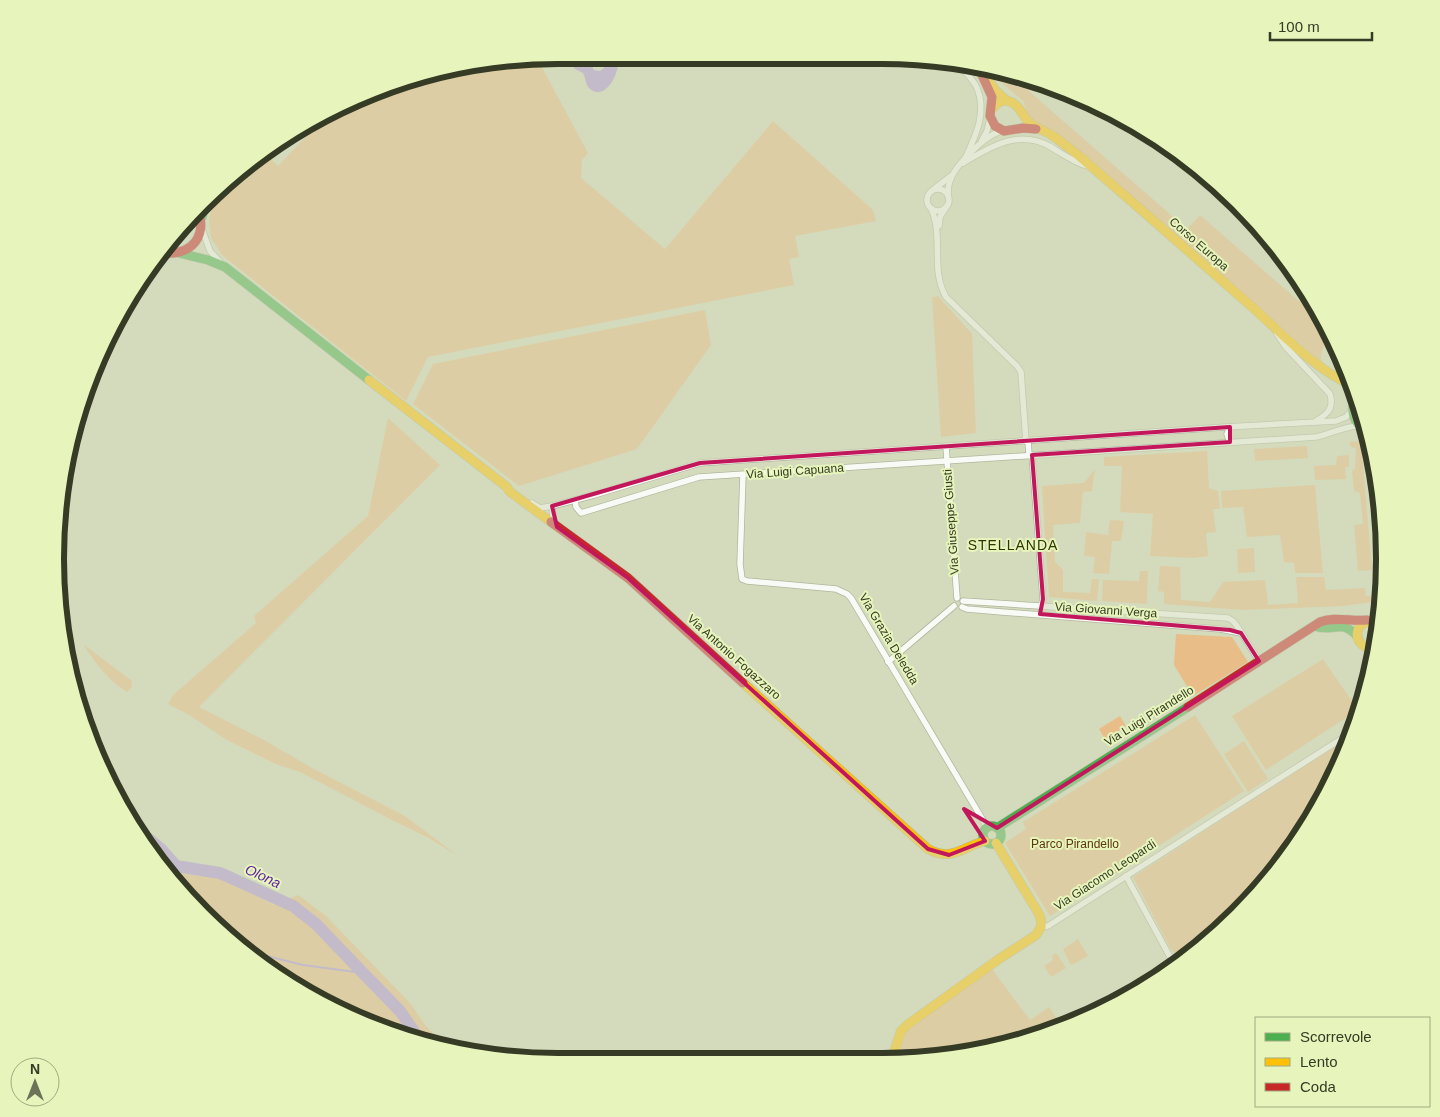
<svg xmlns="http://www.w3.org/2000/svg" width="1440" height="1117" viewBox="0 0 1440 1117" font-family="Helvetica,sans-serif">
	<rect width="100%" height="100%" fill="#d3dbbc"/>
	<g fill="#e9bd87">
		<polygon points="537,58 588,153 582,160 581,178 665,249 773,121 873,210 876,221 795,236 799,257 789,259 794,285 428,357 406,401 222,255 211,238 209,221 212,203 219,190 266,154 278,166 328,114 428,72"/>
		<path d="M 983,67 L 1006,71 L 1187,229 L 1200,215 L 1323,322 L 1332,338 C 1322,345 1321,350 1321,362 L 1075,147 L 1046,127 L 1034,121 L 1027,112 L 1023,101 Z"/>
		<polygon points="938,296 972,334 976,433 941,437 932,298"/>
		<polygon points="705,310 711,345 637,449 519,486 413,404 433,364"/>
		<polygon points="388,418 440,465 199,707 264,740 312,768 405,816 466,862 455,854 429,838 390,819 300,772 278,765 227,740 189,715 168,704 173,695 256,623 254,616 368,516"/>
		<polygon points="1361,441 1372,570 1358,571 1354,525 1363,524 1360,493 1354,491 1352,470 1355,469 1356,448 1351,447 1349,442"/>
		<polygon points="1307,446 1308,458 1255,461 1254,449"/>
		<polygon points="1207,451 1209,488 1218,491 1220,509 1213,509 1216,532 1206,533 1208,556 1194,558 1150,556 1153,514 1120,512 1122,466 1104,466 1104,457"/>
		<polygon points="1349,455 1349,467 1345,467 1346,479 1315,480 1314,466 1336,465 1337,456"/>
		<polygon points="1095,469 1092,491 1083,492 1080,523 1053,525 1055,562 1063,570 1063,592 1090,593 1092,579 1099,579 1097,601 1049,597 1042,486 1084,483"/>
		<polygon points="1315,485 1323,573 1295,573 1294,563 1284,562 1280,535 1247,537 1243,507 1222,508 1221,491"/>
		<polygon points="1110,520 1124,521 1121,541 1112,541 1109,574 1093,573 1095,557 1084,556 1086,532 1108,535"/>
		<polygon points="1254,548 1255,572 1238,573 1237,549"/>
		<polygon points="1160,566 1180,567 1181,600 1210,602 1223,582 1265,580 1268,605 1298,603 1296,577 1324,577 1326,590 1365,588 1366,596 1373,596 1373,602 1343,606 1243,610 1164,604 1164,592 1158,591"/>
		<polygon points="1140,571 1148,571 1147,604 1102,601 1103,580 1139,581"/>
		<polygon points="1176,634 1232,637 1248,662 1193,696 1174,665"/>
		<path d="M 83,644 L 132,681 L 132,687 L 127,692 C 108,681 95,662 83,644 Z"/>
		<polygon points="1323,659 1358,710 1266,770 1232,716"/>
		<polygon points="1195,715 1244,791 1050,916 1005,843 1026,829 1023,822"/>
		<polygon points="1120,716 1126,726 1105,739 1099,729"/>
		<polygon points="1351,736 1347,751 1300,838 1237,915 1181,961 1170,948 1133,877"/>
		<polygon points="1244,741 1268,779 1248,792 1224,754"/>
		<path d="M 143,842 L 158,854 L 169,867 L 184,874 L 218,877 L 271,903 L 273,905 L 298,895 L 326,916 L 408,1001 C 417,1011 422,1023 432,1032 C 447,1046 475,1052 494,1058 C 483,1056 435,1046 427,1040 C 410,1028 405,1003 384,998 L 416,1040 L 396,1035 L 279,977 L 250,953 L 257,955 L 262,953 L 245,949 L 203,915 Z"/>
		<polygon points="1078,939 1088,956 1072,965 1070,964 1063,949"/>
		<polygon points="1055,953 1057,954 1066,968 1051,977 1044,966 1053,960 1052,956"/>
		<polygon points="992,969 1030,1020 1049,1007 1062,1026 1044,1035 947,1058 898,1058 905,1031"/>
	</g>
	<path fill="#b096d9" d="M 562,55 L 594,55 L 595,63 L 592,66 L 594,70 L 600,71 L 606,66 L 618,65 C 617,77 604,102 589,88 C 585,84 586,78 583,73 L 575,69 Z"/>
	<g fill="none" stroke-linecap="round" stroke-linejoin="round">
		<polyline stroke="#b096d9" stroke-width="2" points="247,951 303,965 363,973"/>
		<polyline stroke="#b096d9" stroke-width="12" points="137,831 149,839 161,849 176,866 220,873 293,906 316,924 363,973 400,1011 417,1036 424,1042"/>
		<defs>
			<g id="street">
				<path d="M 958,63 C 964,71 973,79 977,88 C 988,114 974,139 963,163"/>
				<polyline points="982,140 987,131 990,118"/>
				<path d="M 963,163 C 990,147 1018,129 1049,146 C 1063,154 1076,164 1091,167"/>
				<polyline points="934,189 951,176"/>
				<circle cx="938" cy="200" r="11"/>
				<path d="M 948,196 C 948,191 948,186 950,181 C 955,165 987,133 1003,131"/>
				<path d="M 931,208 C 944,236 930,270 946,297 L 1017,366 L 1021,372 L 1026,441"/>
				<polyline points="939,226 940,217 946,207"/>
				<polyline points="202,229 210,251 222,264"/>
				<path d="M 1277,334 L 1285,346 L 1330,394 C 1334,408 1328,414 1316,421"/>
				<polyline points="1230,427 1227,434 1230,442"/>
				<polyline points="1028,441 1029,455"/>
				<polyline points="946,446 957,598"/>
				<polyline points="1032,455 1043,599 1041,607"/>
				<polyline points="743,475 740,564 742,579 747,581 836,589 847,594 851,598 987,827"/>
				<path d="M 575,500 L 576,507 L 581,513 L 699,477 L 1316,437 C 1331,434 1344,426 1359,426"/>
				<polyline points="532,503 540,508 552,506 594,495 700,463 1225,427 1336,421 1346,417 1352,410"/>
				<polyline points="552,506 553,517 556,526"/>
				<polyline points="963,601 1228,618 1233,621 1237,626 1259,661"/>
				<polyline points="962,607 967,609 1002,612 1220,629 1241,633"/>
				<polyline points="888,662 954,606"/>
				<polyline points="1126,876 1170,957 1177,964"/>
				<polyline points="1041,927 1048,926 1352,732"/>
			</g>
			<g id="fast">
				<polyline points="202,217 206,200"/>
				<polyline points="179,253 208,260 225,267 369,380"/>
				<path d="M 1356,398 C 1349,411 1354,423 1366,431"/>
				<polyline points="1370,443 1376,487 1384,571"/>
				<path d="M 1315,626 C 1333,633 1341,618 1357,636"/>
				<circle cx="992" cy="835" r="9"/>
				<polyline points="997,828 1188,707"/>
			</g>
			<g id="slow">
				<polyline points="973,66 986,77 996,91 1006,100"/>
				<path d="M 992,109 C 996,104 1001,99 1008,101 C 1019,103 1022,116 1030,123 C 1037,129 1046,131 1053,136 C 1062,142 1070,149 1078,155 C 1136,205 1194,256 1251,306 C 1284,335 1313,368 1353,386"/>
				<polyline points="369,380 507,487 509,491 551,522"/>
				<path d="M 1376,651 C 1349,646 1352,619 1379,620"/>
				<path d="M 743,683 L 928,849 C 952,862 962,847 985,841"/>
				<polyline points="892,1058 901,1031 907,1025 999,959 1036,935 1041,927 1041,920 1039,914 996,843"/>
			</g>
			<g id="jam">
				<polyline points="981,73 992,97 990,116 995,126 1004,131 1023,128 1036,129"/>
				<path d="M 164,253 C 193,255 207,236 198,209"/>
				<polyline points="551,522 628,578 743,683"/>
				<path d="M 1188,707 L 1320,622 C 1335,616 1351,622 1367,620"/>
			</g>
		</defs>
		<use href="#street" stroke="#b0b69e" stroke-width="7"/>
		<use href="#fast" stroke="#b0b69e" stroke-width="10"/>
		<use href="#slow" stroke="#b0b69e" stroke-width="10"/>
		<use href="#jam" stroke="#b0b69e" stroke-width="10"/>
		<use href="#street" stroke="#f8faf5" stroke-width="5.5"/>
		<use href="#fast" stroke="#4caf50" stroke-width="9"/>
		<use href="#slow" stroke="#ffc107" stroke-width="9"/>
		<use href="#jam" stroke="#c62828" stroke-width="9"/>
	</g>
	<path d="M0 0H1440V1117H0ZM 1230,427 L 1230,442 L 1032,455 L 1043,599 L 1040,614 L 1230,630 L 1241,633 L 1259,661 L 997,828 L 964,809 L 985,841 L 949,855 L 928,849 L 628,578 L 557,527 L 552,506 L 700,463 Z" fill="#d3dbbc" fill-opacity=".55" fill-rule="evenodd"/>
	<path fill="none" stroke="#c2185b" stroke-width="4" stroke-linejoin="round" d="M 1230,427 L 1230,442 L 1032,455 L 1043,599 L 1040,614 L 1230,630 L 1241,633 L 1259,661 L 997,828 L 964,809 L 985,841 L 949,855 L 928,849 L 628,578 L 557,527 L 552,506 L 700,463 Z"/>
	<g text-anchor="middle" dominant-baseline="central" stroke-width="4" stroke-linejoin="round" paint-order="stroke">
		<g font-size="12" fill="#353b24" stroke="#e7f5bc">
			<text transform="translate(1199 244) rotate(41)">Corso Europa</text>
			<text transform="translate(795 471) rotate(-4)">Via Luigi Capuana</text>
			<text transform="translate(951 522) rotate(-94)">Via Giuseppe Giusti</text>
			<text transform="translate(1106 610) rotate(4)">Via Giovanni Verga</text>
			<text transform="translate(889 639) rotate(59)">Via Grazia Deledda</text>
			<text transform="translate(734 657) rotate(42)">Via Antonio Fogazzaro</text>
			<text transform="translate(1149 716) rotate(-32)">Via Luigi Pirandello</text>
			<text transform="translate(1105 875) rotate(-33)">Via Giacomo Leopardi</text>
		</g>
		<g font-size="12" fill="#5e3510" stroke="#e7f5bc">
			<text x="1075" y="844">Parco Pirandello</text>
		</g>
		<g font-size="14" letter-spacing="1" fill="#2e3700" stroke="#e7f5bc">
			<text x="1013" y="545">STELLANDA</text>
		</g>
		<g font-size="14" font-style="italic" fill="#6125a6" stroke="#e7f5bc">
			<text transform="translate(263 876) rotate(25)">Olona</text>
		</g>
	</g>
	<path d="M0 0H1440V1117H0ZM558 64H882A494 494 0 0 1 1376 558V559A494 494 0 0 1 882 1053H558A494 494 0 0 1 64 559V558A494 494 0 0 1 558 64Z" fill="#e7f5bc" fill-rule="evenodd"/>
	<path fill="none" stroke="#353b24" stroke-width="6" d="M558 64H882A494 494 0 0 1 1376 558V559A494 494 0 0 1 882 1053H558A494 494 0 0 1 64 559V558A494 494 0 0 1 558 64Z"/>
	<rect x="1255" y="1017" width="175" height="90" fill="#e7f5bc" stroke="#a0ab7f"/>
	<rect x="1265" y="1033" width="25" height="8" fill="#4caf50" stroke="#a0ab7f"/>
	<text x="1300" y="1042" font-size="15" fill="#353b24">Scorrevole</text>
	<rect x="1265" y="1058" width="25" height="8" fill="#ffc107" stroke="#a0ab7f"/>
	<text x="1300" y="1067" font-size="15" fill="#353b24">Lento</text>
	<rect x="1265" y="1083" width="25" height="8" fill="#c62828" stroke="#a0ab7f"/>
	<text x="1300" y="1092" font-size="15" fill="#353b24">Coda</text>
	<g transform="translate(35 1082)"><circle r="24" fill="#e7f5bc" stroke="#a0ab7f"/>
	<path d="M0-4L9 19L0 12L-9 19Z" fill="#6c7359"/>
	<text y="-8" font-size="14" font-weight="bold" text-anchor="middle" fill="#353b24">N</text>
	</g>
	<path d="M1270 32v8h102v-8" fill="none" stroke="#353b24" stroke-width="2.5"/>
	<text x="1278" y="32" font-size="15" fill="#353b24" stroke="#e7f5bc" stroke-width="4" paint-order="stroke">100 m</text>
</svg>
